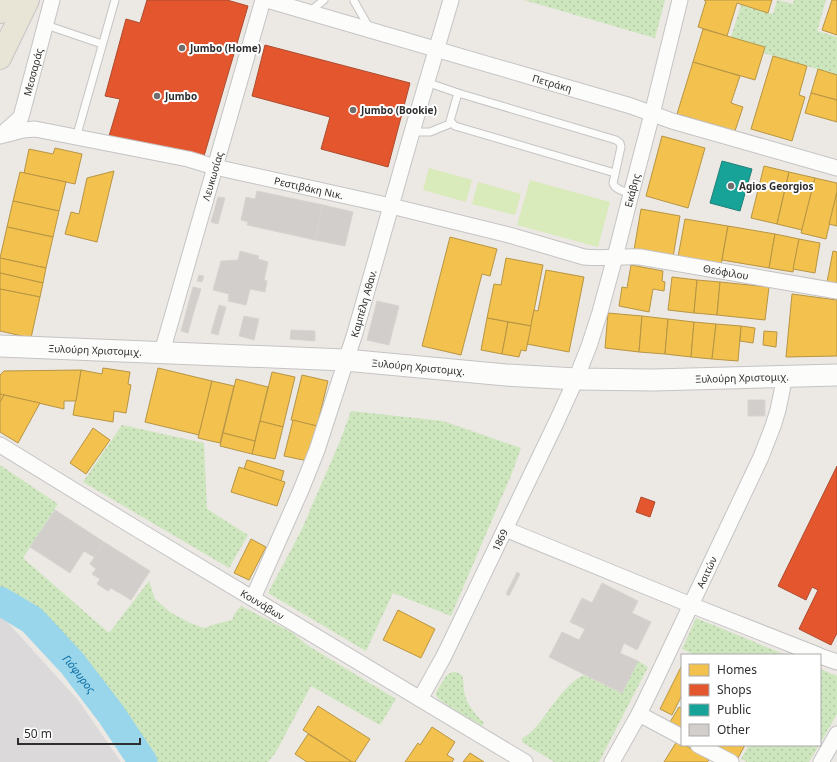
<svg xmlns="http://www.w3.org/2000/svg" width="837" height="762" viewBox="0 0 837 762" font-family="'Noto Sans',sans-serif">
	<defs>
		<pattern id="grass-dots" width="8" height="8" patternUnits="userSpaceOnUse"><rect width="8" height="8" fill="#cee6be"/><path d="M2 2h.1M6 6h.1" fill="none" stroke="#b1c6a4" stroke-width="1.8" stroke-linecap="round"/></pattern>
	</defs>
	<rect width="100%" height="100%" fill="#ece8e4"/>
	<polygon fill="#dcd9db" points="0,614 78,700 121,762 0,762"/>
	<g fill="url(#grass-dots)">
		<polygon points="524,0 665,0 655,38"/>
		<polygon points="777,0 793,4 794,0 826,0 817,31 837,37 837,75 763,53 731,37 741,5 773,14"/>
		<polygon points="351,411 443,421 521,448 512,473 451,616 393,593 366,651 268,593 301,531 340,441"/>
		<polygon points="122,425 204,443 207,509 248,535 229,568 83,482"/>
		<polygon points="0,465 58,504 30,547 23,558 109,633 149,581 155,599 170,612 190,623 204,628 216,624 232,620 235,613 241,606 293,633 307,645 396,699 380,725 311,686 276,752 268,762 152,762 114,708 71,653 37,618 17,604 0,589"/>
		<polygon points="696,618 786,655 695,655 682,649"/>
		<path d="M 638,661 L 648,667 L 599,762 L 554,762 L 522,742 L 522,739 C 525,736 529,734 532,731 C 549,714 562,685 584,675 L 622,693 Z"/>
		<polygon points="820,669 837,676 837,714 820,744"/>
		<path d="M 452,672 L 456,672 L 462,675 C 464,681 463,685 464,691 C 466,704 475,714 484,723 L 482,726 L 444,703 L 439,699 L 436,696 L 436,692 L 446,676 Z"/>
		<polygon points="749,745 819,745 809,762 747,762 741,759"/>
	</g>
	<g fill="#d9eabb">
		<polygon points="429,168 472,180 466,202 423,190"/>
		<polygon points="530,180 610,202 598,247 517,225"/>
		<polygon points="478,182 521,194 515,215 472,204"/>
	</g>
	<g fill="#f2c14e" stroke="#b79544">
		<polygon points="704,0 772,0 768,13 737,3 727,36 698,27 706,1"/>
		<polygon points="832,0 837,0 837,35 822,30"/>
		<polygon points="703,29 765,47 755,80 693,62"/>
		<polygon points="773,56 807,66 799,95 805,97 792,141 751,129"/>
		<polygon points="693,62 740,76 731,103 743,107 735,131 677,114"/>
		<polygon points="818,69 837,75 837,100 811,93"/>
		<polygon points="811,93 837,100 837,122 805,113"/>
		<polygon points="662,136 705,148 688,208 646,196"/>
		<polygon points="55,148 82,154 75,184 24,173 29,149 53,154"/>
		<polygon points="764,166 789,172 777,224 751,218"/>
		<polygon points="114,171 97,242 65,234 71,212 79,214 87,178"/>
		<polygon points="20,172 66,182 59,211 13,201"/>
		<polygon points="789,172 815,178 802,230 777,224"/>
		<polygon points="815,178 837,183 837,192 826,239 801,233"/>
		<polygon points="837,192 837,226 829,224"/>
		<polygon points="13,201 59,211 53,237 7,227"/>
		<polygon points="641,209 680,216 673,257 634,250"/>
		<polygon points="685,219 728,226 721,265 678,257"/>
		<polygon points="728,226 775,234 769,268 722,260"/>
		<polygon points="7,227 53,237 46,268 0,258"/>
		<polygon points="775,234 799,239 793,272 769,268"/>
		<polygon points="450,237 497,249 490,276 482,274 461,355 422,346"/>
		<polygon points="799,239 820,243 815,273 793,269"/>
		<polygon points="833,251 837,252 837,283 827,282"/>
		<polygon points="0,258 46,268 43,283 0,273"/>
		<polygon points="506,258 543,265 531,326 487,318 494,284 501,285"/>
		<polygon points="631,265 663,271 662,281 665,282 664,291 653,289 649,312 619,306 622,287 627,288"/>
		<polygon points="546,270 584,277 569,352 527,344 534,310 538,311"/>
		<polygon points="0,273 43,283 40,297 0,289"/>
		<polygon points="672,277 697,280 694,313 668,310"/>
		<polygon points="697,280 720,282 717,315 694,313"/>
		<polygon points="720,282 769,287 765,320 717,315"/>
		<polygon points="0,289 40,297 31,338 0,331"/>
		<polygon points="792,294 837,300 837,356 786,357"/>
		<polygon points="608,313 642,316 639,352 605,348"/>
		<polygon points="642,316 668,319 665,354 639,352"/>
		<polygon points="487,318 508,322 502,354 481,350"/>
		<polygon points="668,319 694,322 691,357 665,354"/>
		<polygon points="508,322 531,326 526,351 521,350 519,357 502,354"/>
		<polygon points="694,322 716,324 712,359 691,357"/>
		<polygon points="716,324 741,326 738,361 712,359"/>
		<polygon points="741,326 755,328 753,343 740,341"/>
		<polygon points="764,331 777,332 776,347 763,345"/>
		<polygon points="103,368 130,372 128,384 131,385 126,413 114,411 113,422 73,415 81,370 102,374"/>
		<polygon points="158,368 212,381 199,435 145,422"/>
		<polygon points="81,370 76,401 64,401 64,409 0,394 0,375 4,371"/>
		<polygon points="272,372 295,377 283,427 260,421"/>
		<polygon points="302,375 328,381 317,426 291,420"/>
		<polygon points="236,379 268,387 255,441 223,433"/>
		<polygon points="212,381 234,386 220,443 198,438"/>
		<polygon points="0,394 4,395 0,402"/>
		<polygon points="4,395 40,403 18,443 0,432 0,402"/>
		<polygon points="293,420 317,426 308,461 284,456"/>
		<polygon points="260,421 283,427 275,459 252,454"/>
		<polygon points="93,428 110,440 86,474 70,463"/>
		<polygon points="223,433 255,441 252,454 220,446"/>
		<polygon points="247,460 284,471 281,481 244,469"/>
		<polygon points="239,467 285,482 277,506 231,492"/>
		<polygon points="251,539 266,547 249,580 234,573"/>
		<polygon points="398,610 435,629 421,658 383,640"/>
		<polygon points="682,665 682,695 672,715 660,709"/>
		<polygon points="318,706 370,739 355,762 352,762 303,730"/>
		<polygon points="679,707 682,709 682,708 682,728 670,722"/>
		<polygon points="432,727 455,742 447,755 454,759 452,762 405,762 418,743 420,745"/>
		<polygon points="308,734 352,762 307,762 295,754"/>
		<polygon points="677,741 682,743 682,745 685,745 709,760 707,762 664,762"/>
		<polygon points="718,745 745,745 738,758 717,747"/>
		<polygon points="470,753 484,762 463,762"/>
	</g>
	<g fill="#e4572e" stroke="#ad4b2e">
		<polygon points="147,0 227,0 248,6 204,156 109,136 120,99 105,96 126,19 140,23"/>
		<polygon points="265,45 410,83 388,167 321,149 330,117 252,96"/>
		<polygon points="837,466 837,633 831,645 799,629 818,590 812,587 806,600 778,586"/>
		<polygon points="641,497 655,502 650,517 636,512"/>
	</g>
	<polygon fill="#17a398" stroke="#1e8078" points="722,161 752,169 740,211 710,203"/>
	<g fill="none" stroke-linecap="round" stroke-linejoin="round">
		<path stroke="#99d6ec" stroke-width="29" id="s1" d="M 0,601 L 32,620 L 72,663 L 111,714 L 143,762"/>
	</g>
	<g fill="#d1cecb" stroke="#d7d4d0">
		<polygon points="257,191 323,205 315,240 247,225 248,222 241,220 246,197 255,199"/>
		<polygon points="218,197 225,198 218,224 211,222"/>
		<polygon points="323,205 353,212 345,246 315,240"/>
		<polygon points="240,251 259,256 258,259 268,262 264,280 267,281 265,292 250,289 246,305 228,301 229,294 213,290 221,261 238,260"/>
		<polygon points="199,275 204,276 202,282 197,281"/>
		<polygon points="193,287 201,289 194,311 187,309"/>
		<polygon points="377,301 399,306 389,345 367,340"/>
		<polygon points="219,305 226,307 218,335 211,333"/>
		<polygon points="187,309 194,311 188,333 181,331"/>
		<polygon points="244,316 259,319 254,340 239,336"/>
		<polygon points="291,330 315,331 315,341 290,339"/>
		<rect x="748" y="400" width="17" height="16"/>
		<polygon points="55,510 104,542 94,557 84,551 70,573 30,547"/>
		<polygon points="104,542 150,571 131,600 111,588 108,591 97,584 100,579 92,574 96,569 90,564"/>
		<polygon points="517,572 520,574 509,596 506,594"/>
		<polygon points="602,583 638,601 632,613 651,622 637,650 624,643 620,653 638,661 622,693 549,657 562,632 579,640 585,629 570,622 582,598 592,603"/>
	</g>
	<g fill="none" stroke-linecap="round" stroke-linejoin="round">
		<defs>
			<g id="lane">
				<polyline points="354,1 370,29"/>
				<polyline points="309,12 324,0"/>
				<polyline points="46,25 102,44"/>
				<path d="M 426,82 L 458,93 L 616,140 L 620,143 L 621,147 L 613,183 C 615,190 624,191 631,194"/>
				<polyline points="458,93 450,121 455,126 615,173"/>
				<polyline points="412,132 430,132 452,123"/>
				<polyline points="76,138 115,0"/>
			</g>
			<g id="street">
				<path id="s2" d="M 267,0 L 631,106 L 672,121 L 837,168"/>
				<path id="s3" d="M 2,134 L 21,117 L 52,0"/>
				<path id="s4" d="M 0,136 L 23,130 L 35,129 L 188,159 L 215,167 L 391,206 L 509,235 L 584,257 C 603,259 622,256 640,257 L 837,291"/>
				<path id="s5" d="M 162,352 L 263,0"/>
				<path id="s6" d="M 0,445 L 132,526 L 525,762"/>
				<polyline points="505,529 691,605 818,655"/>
				<path id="s7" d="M 253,598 L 301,490 L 317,450 L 355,333 L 412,132 L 451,0"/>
				<polyline points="820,656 837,662"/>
				<path id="s8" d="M 420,699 L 444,656 L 556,423 L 576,379 L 589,346 L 600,312 L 615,257 L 631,194 L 652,114 L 680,0"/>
				<polyline points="639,714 682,737"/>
				<polyline points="698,745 731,762"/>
				<path id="s9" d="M 612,762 L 639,714 L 654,683 L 761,457 L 773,426 L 778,410 L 785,376"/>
				<polyline points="821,762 837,734"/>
			</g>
			<g id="secondary">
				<path id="s10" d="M 0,346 L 345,360 L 506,375 L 576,379 L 654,380 L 837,375"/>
			</g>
			<g id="primary">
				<polyline points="0,12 6,0"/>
				<polyline points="0,58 28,0"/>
			</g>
		</defs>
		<use href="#lane" stroke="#c5c4c5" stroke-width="9"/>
		<use href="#street" stroke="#c5c4c5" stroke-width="17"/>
		<use href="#secondary" stroke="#c5c4c5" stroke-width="23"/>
		<use href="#primary" stroke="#c6c5c4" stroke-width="24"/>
		<use href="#lane" stroke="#fcfcfb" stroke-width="7"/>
		<use href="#street" stroke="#fcfcfb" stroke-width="15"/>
		<use href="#secondary" stroke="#fcfcfb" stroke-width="21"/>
		<use href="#primary" stroke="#e8e4d6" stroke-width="22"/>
	</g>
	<g fill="#706f6e" stroke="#fff" stroke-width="1.5">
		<circle cx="182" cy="48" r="4"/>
		<circle cx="157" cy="96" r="4"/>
		<circle cx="353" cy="110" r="4"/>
		<circle cx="731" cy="186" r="4"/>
	</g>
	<g text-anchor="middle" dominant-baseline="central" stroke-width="4" stroke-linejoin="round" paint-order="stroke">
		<g font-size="10" font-weight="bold" fill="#2e2e2e" stroke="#fff" text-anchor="start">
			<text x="190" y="48">Jumbo (Home)</text>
			<text x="165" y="96">Jumbo</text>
			<text x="361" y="110">Jumbo (Bookie)</text>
			<text x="739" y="186">Agios Georgios</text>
		</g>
		<g font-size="10" fill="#2e2e2e" stroke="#fff">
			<text stroke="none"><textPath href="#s3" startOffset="72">Μεσσαράς</textPath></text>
			<text stroke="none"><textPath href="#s2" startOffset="297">Πετράκη</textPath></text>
			<text stroke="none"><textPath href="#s5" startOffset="183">Λευκωσίας</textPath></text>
			<text stroke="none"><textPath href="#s4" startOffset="316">Ρεστιβάκη Νικ.</textPath></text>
			<text stroke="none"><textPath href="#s8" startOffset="553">Εκάβης</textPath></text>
			<text stroke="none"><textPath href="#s4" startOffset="743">Θεόφιλου</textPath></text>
			<text stroke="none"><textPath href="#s7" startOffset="315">Καμπέλη Αθαν.</textPath></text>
			<text stroke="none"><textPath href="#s10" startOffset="95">Ξυλούρη Χριστομιχ.</textPath></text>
			<text stroke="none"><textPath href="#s10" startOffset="419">Ξυλούρη Χριστομιχ.</textPath></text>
			<text stroke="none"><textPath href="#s10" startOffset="743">Ξυλούρη Χριστομιχ.</textPath></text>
			<text stroke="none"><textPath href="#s8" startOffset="178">1869</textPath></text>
			<text stroke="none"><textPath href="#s9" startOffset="212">Ασιτών</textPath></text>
			<text stroke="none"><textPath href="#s6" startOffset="307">Κουνάβων</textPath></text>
		</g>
		<g font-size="11" font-style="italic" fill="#0d6fa3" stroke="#fff">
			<text stroke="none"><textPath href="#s1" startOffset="109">Γιόφυρος</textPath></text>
		</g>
	</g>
	<rect x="681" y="654" width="140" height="92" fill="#ffffff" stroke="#ababab"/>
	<rect x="689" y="664" width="20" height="12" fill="#f2c14e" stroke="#ababab"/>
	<text x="717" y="674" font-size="12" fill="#2e2e2e">Homes</text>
	<rect x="689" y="684" width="20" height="12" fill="#e4572e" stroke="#ababab"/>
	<text x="717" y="694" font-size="12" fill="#2e2e2e">Shops</text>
	<rect x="689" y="704" width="20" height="12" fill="#17a398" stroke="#ababab"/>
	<text x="717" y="714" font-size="12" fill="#2e2e2e">Public</text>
	<rect x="689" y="724" width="20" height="12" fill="#d1cecb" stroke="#ababab"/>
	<text x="717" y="734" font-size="12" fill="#2e2e2e">Other</text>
	<path d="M18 738v6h122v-6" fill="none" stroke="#2e2e2e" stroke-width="2"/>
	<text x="24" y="738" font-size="12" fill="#2e2e2e" stroke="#ffffff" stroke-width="3" paint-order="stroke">50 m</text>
</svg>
